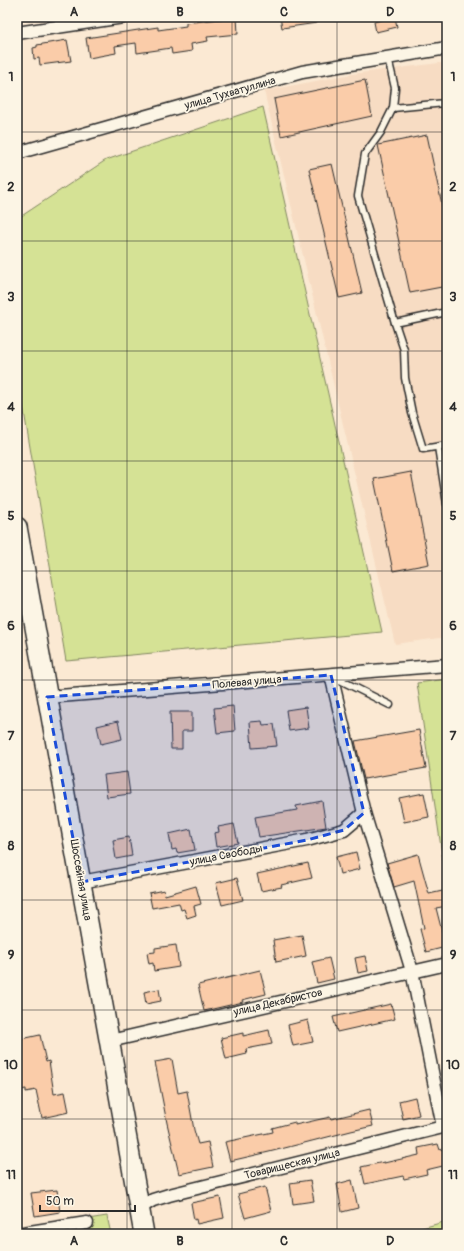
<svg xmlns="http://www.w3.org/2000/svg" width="464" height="1251" viewBox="0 0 464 1251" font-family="Pangolin,sans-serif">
	<rect width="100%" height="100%" fill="#fbe9d3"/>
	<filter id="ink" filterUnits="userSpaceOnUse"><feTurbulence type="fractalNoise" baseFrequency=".025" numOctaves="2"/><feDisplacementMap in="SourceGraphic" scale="8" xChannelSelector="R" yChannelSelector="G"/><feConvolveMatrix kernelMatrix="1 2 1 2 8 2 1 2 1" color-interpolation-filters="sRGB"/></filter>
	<g filter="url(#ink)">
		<polygon fill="#f7dcc3" points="447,62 447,637 395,644 264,91 352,74"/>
		<g fill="#d5e295" stroke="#808660">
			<polygon points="263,107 382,632 66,661 17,370 17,219 106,160"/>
			<polygon points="447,679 447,888 417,683"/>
			<polygon points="107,1216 111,1234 17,1234 17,1230"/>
			<polygon points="447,1221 447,1234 401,1234"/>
		</g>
		<g fill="#facca9" stroke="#2b2b2b">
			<polygon points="237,17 238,34 207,37 208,41 191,44 192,51 172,54 171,48 137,53 136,43 115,46 116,53 89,58 86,38 158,27 158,30 186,26 186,23"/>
			<polygon points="280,17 316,17 317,23 282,28"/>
			<polygon points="384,17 395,17 397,27 376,32 374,22 385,19"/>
			<polygon points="67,40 71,61 40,65 39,58 34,59 33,48 37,47 37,45"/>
			<polygon points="365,80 372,116 281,136 274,99"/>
			<polygon points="427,135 447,228 447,286 410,293 378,145"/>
			<polygon points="332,164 362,293 339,298 309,169"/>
			<polygon points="411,472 429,564 393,571 374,479"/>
			<polygon points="233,706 235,731 217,733 214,708"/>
			<polygon points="306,707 309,728 289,731 286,710"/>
			<polygon points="170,712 192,712 192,731 182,731 182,749 171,749"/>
			<polygon points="118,721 122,739 101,744 97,726"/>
			<polygon points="262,721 263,725 274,724 277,746 252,748 250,722"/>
			<polygon points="419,730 426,768 364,779 355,741"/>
			<polygon points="127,772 130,794 107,797 104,775"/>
			<polygon points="424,793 429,817 404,822 399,798"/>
			<polygon points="322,801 326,827 259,837 255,817 297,810 296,806"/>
			<polygon points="234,824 238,843 216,847 214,833 219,832 218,827"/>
			<polygon points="191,829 195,850 177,853 176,849 172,850 169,834"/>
			<polygon points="129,837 132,856 116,859 113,840"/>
			<polygon points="356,852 360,869 340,874 336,857"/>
			<polygon points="418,854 429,894 447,890 447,906 436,908 446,947 426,952 420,929 424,928 414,881 394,887 387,863"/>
			<polygon points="308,863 312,878 281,885 282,887 261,891 257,874"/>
			<polygon points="237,878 243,900 222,905 216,883"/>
			<polygon points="196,886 201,904 194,906 196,915 187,918 184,909 181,910 179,903 152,908 149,893 164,890 165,895"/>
			<polygon points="302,935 306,956 276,962 273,940"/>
			<polygon points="176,945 179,967 154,971 153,963 149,964 147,953 155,952 155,948"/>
			<polygon points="365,956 368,971 358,973 355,958"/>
			<polygon points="329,958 334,979 317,983 312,962"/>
			<polygon points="260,970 266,994 242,1000 243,1002 204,1011 198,985"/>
			<polygon points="159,989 161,1001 146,1004 144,992"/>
			<polygon points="391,1004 395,1019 337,1032 333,1017"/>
			<polygon points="308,1020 313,1042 293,1046 288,1025"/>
			<polygon points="269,1030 272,1044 246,1049 247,1054 226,1059 221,1038 243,1033 243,1036"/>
			<polygon points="40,1035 46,1062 49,1061 54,1094 65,1092 69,1112 42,1118 36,1090 26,1092 26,1089 20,1090 17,1066 17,1040"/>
			<polygon points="172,1059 178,1093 187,1091 194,1130 198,1144 208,1142 213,1167 179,1174 167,1123 155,1062"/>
			<polygon points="415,1097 419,1115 403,1119 399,1101"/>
			<polygon points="369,1110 373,1126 351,1131 269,1152 230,1161 225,1142 273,1132 272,1128 295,1122 295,1125 330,1117 331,1119"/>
			<polygon points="438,1144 440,1150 447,1148 447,1165 426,1170 427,1174 404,1179 403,1176 365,1184 361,1167 384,1162 384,1163 419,1155 418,1148"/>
			<polygon points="310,1180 314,1201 293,1204 290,1183"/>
			<polygon points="352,1180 358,1208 342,1212 337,1184"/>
			<polygon points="265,1187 271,1211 245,1218 238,1194"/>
			<polygon points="57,1190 60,1212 35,1216 31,1193"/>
			<polygon points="220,1197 224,1218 197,1224 196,1219 194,1220 191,1203"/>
		</g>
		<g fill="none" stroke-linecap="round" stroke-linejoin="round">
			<defs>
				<g id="service">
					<polyline points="388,58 395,88 393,108 381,132 365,154 358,196 395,323 447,312"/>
					<polyline points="393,108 445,103 447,109"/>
					<polyline points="395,323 404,350 405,378 412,413 423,449 447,445"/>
					<polyline points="438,447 447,504"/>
					<polyline points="334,677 390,705"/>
				</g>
				<g id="minor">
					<polyline points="17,33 123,17"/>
					<polyline points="17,153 302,72 447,48"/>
					<polyline points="331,675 364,813 412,971 443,1127"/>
					<polyline points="47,697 447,665"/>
					<polyline points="81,882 307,840 344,830 364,813"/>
					<polyline points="110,1041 447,964"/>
					<polyline points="140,1208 153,1200 169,1195 447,1126"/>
					<polyline points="17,1234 87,1223"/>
				</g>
				<polyline id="primary" points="17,527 144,1234"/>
			</defs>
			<use href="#service" stroke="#2b2b2b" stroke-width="9"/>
			<use href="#minor" stroke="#2b2b2b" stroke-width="15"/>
			<use href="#primary" stroke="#2b2b2b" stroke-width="22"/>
			<use href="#service" stroke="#fcf5e5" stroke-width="6"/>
			<use href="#minor" stroke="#fcf5e5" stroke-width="12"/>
			<use href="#primary" stroke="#fcf5e5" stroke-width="19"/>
		</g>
	</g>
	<path fill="#1d4ed8" fill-opacity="0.2" stroke="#1d4ed8" stroke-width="3" stroke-dasharray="8 5" stroke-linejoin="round" d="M 331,675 L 364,813 L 344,830 L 307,840 L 81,882 L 47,697 Z"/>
	<path fill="none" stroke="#2b2b2b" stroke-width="1" stroke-opacity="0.55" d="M 127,17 L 127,1234M 232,17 L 232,1234M 337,17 L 337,1234M 17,132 L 447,132M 17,241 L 447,241M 17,351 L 447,351M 17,461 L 447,461M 17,571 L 447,571M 17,680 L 447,680M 17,790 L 447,790M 17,900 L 447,900M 17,1010 L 447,1010M 17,1119 L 447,1119"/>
	<g text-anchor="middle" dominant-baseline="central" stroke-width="3.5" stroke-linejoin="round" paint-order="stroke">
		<g font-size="11" fill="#2b2b2b" stroke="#fcf5e5">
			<text transform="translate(230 93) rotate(-16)">улица Тухватуллина</text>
			<text transform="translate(247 682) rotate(-5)">Полевая улица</text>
			<text transform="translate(226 855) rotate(-11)">улица Свободы</text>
			<text transform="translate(81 880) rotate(80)">Шоссейная улица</text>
			<text transform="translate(278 1002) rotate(-13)">улица Декабристов</text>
			<text transform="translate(292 1164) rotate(-14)">Товарищеская улица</text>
		</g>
	</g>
	<rect width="464" height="1251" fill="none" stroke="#fcf5e5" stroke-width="44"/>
	<path d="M40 1205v6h95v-6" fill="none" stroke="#2b2b2b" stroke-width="2"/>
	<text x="46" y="1205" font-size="12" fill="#2b2b2b" stroke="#fcf5e5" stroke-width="3" paint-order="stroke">50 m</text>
	<rect x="22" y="22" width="420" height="1207" fill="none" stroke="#2b2b2b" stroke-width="1.5"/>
	<g font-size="13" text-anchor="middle" font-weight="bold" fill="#2b2b2b">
		<text x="74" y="16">A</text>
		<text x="180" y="16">B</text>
		<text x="284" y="16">C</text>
		<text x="390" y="16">D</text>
		<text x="11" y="81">1</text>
		<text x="453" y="81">1</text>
		<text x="11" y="191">2</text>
		<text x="453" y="191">2</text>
		<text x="11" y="301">3</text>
		<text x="453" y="301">3</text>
		<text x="11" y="411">4</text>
		<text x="453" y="411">4</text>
		<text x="11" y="520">5</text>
		<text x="453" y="520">5</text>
		<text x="11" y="630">6</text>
		<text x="453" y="630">6</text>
		<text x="11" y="740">7</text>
		<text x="453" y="740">7</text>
		<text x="11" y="850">8</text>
		<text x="453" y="850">8</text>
		<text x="11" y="959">9</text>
		<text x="453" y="959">9</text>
		<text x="11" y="1069">10</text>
		<text x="453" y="1069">10</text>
		<text x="11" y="1179">11</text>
		<text x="453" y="1179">11</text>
		<text x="74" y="1245">A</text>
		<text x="180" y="1245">B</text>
		<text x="284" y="1245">C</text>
		<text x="390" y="1245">D</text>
	</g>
</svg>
